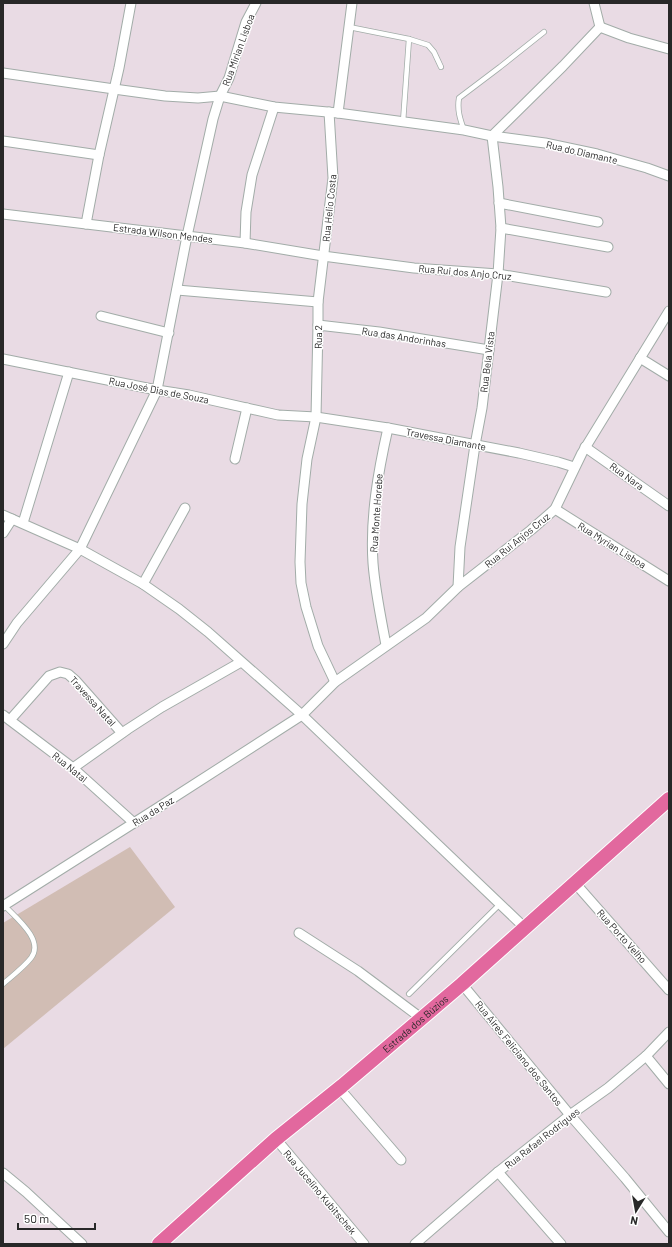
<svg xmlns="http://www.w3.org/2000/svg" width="672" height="1247" viewBox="0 0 672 1247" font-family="Barlow,sans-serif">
	<rect width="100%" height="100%" fill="#e9dbe4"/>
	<polygon fill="#d1bdb4" points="130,847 175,907 3,1049 3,923"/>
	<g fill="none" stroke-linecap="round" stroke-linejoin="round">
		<defs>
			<g id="service">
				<polyline points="349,27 409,39 428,45 434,52 441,67"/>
				<polyline points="403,122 409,39"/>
				<path d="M 464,130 C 460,119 457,110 459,98 L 500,67 L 544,32"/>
				<path d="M 3,984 C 12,976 23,968 31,958 C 45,940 15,917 4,905"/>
				<polyline points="409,994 500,904"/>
			</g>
			<g id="minor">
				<polyline points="594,3 600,27"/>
				<polyline points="600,27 629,38 669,49"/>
				<polyline points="3,73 114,89 165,96 198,98 220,96 274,107 338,113 464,130 492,136 545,143 597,154 647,168 669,176"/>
				<polyline points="329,112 333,178 318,302 318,325 316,417 307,459 302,504 300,562 301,583 306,607 318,646 335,682"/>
				<polyline points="338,113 352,3"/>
				<polyline points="492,136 563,66 600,27"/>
				<polyline points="3,141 99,155"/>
				<polyline points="499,203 598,222"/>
				<polyline points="3,214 245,243 323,256 414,268 498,274 606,292"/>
				<polyline points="86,224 99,155 119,68 131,3"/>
				<polyline points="501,228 608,247"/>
				<polyline points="245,243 246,212 252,175 274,107"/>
				<polyline points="177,290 318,302"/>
				<polyline points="101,316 169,333"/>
				<polyline points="318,325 379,332 489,350"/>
				<polyline points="640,358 669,376"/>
				<polyline points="3,359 157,390 189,395 278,415 316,417 388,428 519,453 558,462 574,467"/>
				<polyline points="585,447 669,506"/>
				<polyline points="235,459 247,408"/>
				<polyline points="555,509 669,581"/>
				<polyline points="3,515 80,549 143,584 179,609 208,632 302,715 524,927"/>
				<polyline points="23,523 69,372"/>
				<polyline points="3,533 12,519"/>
				<polyline points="143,584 185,508"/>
				<polyline points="458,587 460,547 475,445 482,408 498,274 501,228 498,187 492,136"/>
				<polyline points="3,644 17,623 80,549 157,390 187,236 213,119 220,96 229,78 246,22 256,3"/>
				<path d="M 386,645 C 381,618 375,590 373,563 C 370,518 378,472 388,428"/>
				<polyline points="3,715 73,768 134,823"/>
				<polyline points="10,720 49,676 60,672 68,674 76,681 122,733"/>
				<polyline points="73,768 128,729 162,707 241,662"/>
				<polyline points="575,883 669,990"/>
				<polyline points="3,906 159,807 302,715 335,682 426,618 458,587 531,530 555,509 582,453 669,311"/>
				<polyline points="299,933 358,971 421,1018"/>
				<polyline points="462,984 570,1115 625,1178 669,1232"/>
				<polyline points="646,1056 669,1084"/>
				<polyline points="339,1088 401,1160"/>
				<polyline points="276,1139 364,1244"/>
				<polyline points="498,1172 561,1244"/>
				<polyline points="3,1173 26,1192 82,1244"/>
				<polyline points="415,1244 498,1172 570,1115 608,1088 646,1056 669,1032"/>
			</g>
			<g id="primary">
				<path id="s1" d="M 159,1244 L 276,1139 L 342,1086 L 462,984 L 669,799"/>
			</g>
		</defs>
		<use href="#service" stroke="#a2aca8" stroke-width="6"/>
		<use href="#minor" stroke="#a2aca8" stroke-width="11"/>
		<use href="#primary" stroke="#fff" stroke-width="16"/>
		<use href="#service" stroke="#fff" stroke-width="4.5"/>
		<use href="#minor" stroke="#fff" stroke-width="9"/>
		<use href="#primary" stroke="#e2689e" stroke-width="14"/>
	</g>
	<g text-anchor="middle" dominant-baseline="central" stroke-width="3" stroke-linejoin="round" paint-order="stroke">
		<g font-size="10" fill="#282828" stroke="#fff">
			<text transform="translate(238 50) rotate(-70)">Rua Mirian Lisboa</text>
			<text transform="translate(582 152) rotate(13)">Rua do Diamante</text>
			<text transform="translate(329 208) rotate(-84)">Rua Helio Costa</text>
			<text transform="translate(163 233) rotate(7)">Estrada Wilson Mendes</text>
			<text transform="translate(465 272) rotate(5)">Rua Rui dos Anjo Cruz</text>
			<text transform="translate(318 337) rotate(-89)">Rua 2</text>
			<text transform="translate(404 337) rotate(9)">Rua das Andorinhas</text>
			<text transform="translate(487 362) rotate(-83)">Rua Bela Vista</text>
			<text transform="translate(159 390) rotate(11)">Rua José Dias de Souza</text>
			<text transform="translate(446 439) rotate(11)">Travessa Diamante</text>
			<text transform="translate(627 476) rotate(36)">Rua Nara</text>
			<text transform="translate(376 513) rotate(-86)">Rua Monte Horebe</text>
			<text transform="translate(517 540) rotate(-39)">Rua Rui Anjos Cruz</text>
			<text transform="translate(612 545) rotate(32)">Rua Myrian Lisboa</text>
			<text transform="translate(93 701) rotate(48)">Travessa Natal</text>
			<text transform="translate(70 767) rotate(39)">Rua Natal</text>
			<text transform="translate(153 811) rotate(-32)">Rua da Paz</text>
			<text transform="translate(622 936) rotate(48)">Rua Porto Velho</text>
			<text stroke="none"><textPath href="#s1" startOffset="338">Estrada dos Búzios</textPath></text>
			<text transform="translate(519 1053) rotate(51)">Rua Aires Feliciano dos Santos</text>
			<text transform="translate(542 1138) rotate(-38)">Rua Rafael Rodrigues</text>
			<text transform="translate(320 1192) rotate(50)">Rua Jucelino Kubitschek</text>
		</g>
	</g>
	<rect width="672" height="1247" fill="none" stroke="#282828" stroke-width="8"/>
	<g transform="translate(636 1211) rotate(191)" stroke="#ffffff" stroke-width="3" paint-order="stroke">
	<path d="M0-3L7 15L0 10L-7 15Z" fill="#282828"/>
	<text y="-6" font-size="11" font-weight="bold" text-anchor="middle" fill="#282828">N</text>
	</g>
	<path d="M18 1223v6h77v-6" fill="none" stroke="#282828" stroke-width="2"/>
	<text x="24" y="1223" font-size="12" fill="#282828" stroke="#ffffff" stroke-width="3" paint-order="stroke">50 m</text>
</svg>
